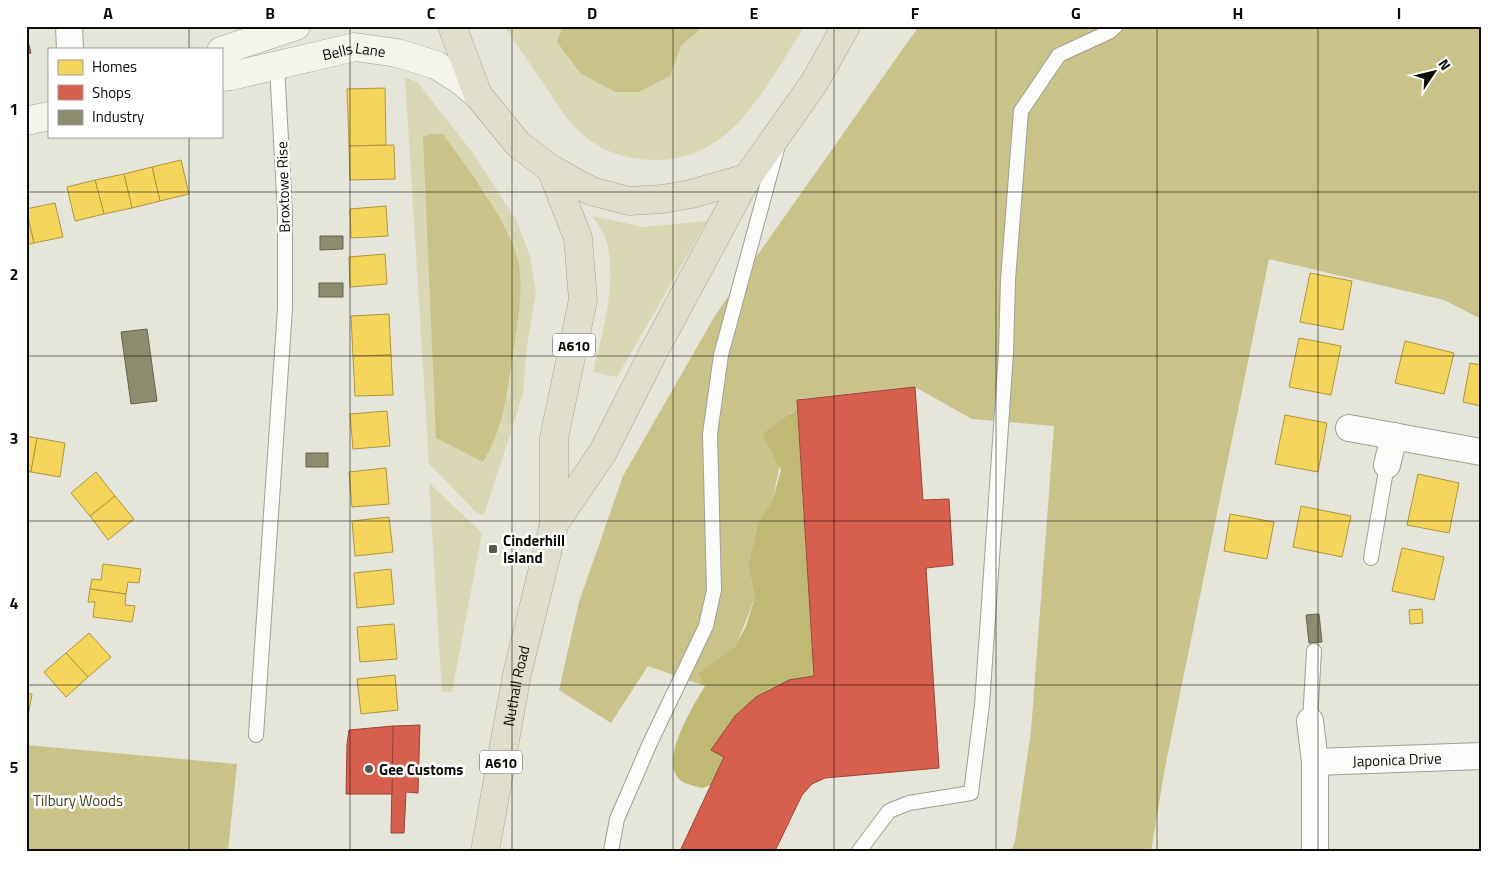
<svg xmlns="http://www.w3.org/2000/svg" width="1507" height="877" viewBox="0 0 1507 877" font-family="'Titillium Web',sans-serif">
	<rect width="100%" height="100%" fill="#e5e5d9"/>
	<g fill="#dad7b4" fill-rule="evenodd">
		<path d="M 504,26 L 563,26 L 558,42 L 581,74 L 615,92 L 639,92 L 670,76 L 681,46 L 704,26 L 805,26 C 763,89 729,170 640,159 C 612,156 590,144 571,123 C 563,114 556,102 549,92 C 534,70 519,48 504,26 Z"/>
		<path d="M 405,77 L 417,82 L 473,153 L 516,220 L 530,256 L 536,293 L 527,346 L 523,394 L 484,515 L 478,514 L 429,464 ZM 443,134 L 487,196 L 510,240 L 520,272 L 518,309 L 507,400 Z"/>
		<path d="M 592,216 L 644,227 L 707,221 L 617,377 L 593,372 C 603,329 618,283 606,239 C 604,231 597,223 592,216 Z"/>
		<polygon points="429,483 482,533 452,692 442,692"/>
	</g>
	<g fill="#c9c389">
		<polygon points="563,26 704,26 681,46 670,76 639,92 615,92 581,74 557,42"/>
		<polygon points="919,26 1481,26 1481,319 1444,300 1269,259 1165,767 1151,851 1011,851 1015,841 1031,731 1054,426 972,419 915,387 797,399 797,409 790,413 773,499 758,523 748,566 755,598 735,648 705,686 648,666 611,723 559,690 579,602 623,476 716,314"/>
		<path d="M 430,134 L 443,134 C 467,168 517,231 520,273 C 522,302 516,332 512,361 C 507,397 502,431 483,462 L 436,438 L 423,137 Z"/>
		<polygon points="26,745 237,764 228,851 26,851"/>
	</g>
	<path fill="#c0b973" d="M 797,409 L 814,676 C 760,684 741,707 712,750 L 724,757 L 711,785 L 702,788 C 695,786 685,784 680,780 C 658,760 694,705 705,686 L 698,674 L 735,647 L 746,626 L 755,598 L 748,566 L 758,523 L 773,499 L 781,470 L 762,434 Z"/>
	<g fill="#f6d55c" stroke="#b09842">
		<polygon points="385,88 386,145 349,146 347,89"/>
		<polygon points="394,145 395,179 350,180 349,146"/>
		<polygon points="181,160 189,194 160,201 152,167"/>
		<polygon points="152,167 160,201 132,208 124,174"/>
		<polygon points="124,174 132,208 104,214 95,180"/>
		<polygon points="95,180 104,214 75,221 67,187"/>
		<polygon points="55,203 63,237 34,243 26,209"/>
		<polygon points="386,206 388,236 351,238 350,209"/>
		<polygon points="26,210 34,243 26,245"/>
		<polygon points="385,254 387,284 350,287 349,257"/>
		<polygon points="1310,273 1352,281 1343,330 1300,322"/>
		<polygon points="389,314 391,355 353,356 351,316"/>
		<polygon points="1299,338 1341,346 1331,395 1289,387"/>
		<polygon points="1405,341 1454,353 1444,394 1395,383"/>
		<polygon points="391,355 393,395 355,396 353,356"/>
		<polygon points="1470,363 1481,365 1481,406 1463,402"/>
		<polygon points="387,411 390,446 353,449 350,414"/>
		<polygon points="1285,415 1327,423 1318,472 1275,464"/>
		<polygon points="26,436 37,438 31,472 26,471"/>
		<polygon points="37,438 65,443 60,477 31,472"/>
		<polygon points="386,468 389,504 352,507 349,472"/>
		<polygon points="96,472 115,496 90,516 71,493"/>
		<polygon points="1418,474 1459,483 1449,533 1407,525"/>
		<polygon points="115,496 134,519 108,540 90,516"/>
		<polygon points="1301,506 1351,516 1342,557 1293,547"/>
		<polygon points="1230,514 1274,522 1267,559 1224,551"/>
		<polygon points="389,517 393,552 355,556 352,521"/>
		<polygon points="1402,548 1444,557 1434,600 1392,591"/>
		<polygon points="103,564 141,569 139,583 128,582 126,594 90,589 92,579 101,580"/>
		<polygon points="391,569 394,604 357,608 354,573"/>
		<polygon points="90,589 126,594 125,605 135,606 132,622 93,617 95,602 88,602"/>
		<polygon points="1422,609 1423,623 1410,624 1409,610"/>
		<polygon points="394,624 397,659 360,662 357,627"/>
		<polygon points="89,633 111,657 88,677 66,653"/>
		<polygon points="66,653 88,677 66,697 44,672"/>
		<polygon points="395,675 398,710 361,714 357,679"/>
		<polygon points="26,693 32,694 26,728"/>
	</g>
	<g fill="#d6604d" stroke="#994638">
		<polygon points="26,33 31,53 26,54"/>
		<polygon points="915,387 923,500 949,499 953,565 926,568 939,768 825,778 812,784 802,795 775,851 680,851 724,757 711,750 735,716 756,697 789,680 814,676 797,400"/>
		<polygon points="420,725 418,793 406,792 404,833 391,833 393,726"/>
		<polygon points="393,726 392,794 346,794 347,744 349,730"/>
	</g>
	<g fill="#8c8c6e" stroke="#66654f">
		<polygon points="320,236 343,236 343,249 320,250"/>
		<rect x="319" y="283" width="24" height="14"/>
		<polygon points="147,329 157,401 131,404 121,332"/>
		<rect x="306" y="453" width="22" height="14"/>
		<polygon points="1319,614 1322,642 1309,643 1306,615"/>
	</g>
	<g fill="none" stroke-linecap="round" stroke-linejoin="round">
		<defs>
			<g id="lane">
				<polyline points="1371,558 1387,465"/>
				<polyline points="1310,721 1314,651"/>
				<polyline points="256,735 285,308 285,213 277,66"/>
				<polyline points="611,851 617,819 650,743 706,626 714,590 710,434 721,355 777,149"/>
				<polyline points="859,851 889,811 909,803 971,793 982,705 1006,353 1008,280 1021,111 1059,55 1109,32 1116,26"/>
			</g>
			<g id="street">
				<polyline points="69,26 70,49"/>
				<polyline points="1349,428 1481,452"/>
				<polyline points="1387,465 1394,436"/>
				<polyline points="1310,721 1315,762 1315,851"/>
				<path id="s1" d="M 1315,762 L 1481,756"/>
			</g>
			<g id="secondary">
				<polyline points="221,51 296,26"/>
				<path id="s2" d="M 221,77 L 231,76 L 355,47 L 397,53 L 436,65 L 460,80 L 478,95"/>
				<polyline points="26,121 49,116"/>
			</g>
			<g id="highway">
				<polyline points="452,26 478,95 518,144 551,169 591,191 629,201 662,199 691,194 747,178"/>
				<polyline points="554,524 603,452 653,353 747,178 814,83 846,26"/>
				<path id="s3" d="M 485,851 L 517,674 L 554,524 L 554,438 L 583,300 L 578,238 L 551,169"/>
			</g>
		</defs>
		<use href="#lane" stroke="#a0a097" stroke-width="16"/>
		<use href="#street" stroke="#a0a097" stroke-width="28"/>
		<use href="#secondary" stroke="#a0a097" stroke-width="29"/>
		<use href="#highway" stroke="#a8a68f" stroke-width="29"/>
		<use href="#lane" stroke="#fbfbf9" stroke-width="14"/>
		<use href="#street" stroke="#fbfbf9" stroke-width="26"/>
		<use href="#secondary" stroke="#f3f3ec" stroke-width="28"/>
		<use href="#highway" stroke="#e0decd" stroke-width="28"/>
	</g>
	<path fill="none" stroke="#0c0b06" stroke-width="1" stroke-opacity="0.55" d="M 189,26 L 189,49M 350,26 L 350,851M 512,26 L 512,851M 673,26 L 673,851M 834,26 L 834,851M 996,26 L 996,851M 1157,26 L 1157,851M 1318,26 L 1318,851M 189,136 L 189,851M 26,192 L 1481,192M 26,356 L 1481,356M 26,521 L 1481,521M 26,685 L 1481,685"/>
	<g fill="#585750" stroke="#fff" stroke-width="2">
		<rect x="488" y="544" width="10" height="10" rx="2.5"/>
		<circle cx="369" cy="769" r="5"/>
	</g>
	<g text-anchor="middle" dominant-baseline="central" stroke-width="5" stroke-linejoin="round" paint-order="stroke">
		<g fill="#fff" stroke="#555451" stroke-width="1">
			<rect x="553" y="333.5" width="42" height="23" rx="4"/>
			<rect x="480" y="750.5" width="42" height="23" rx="4"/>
		</g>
		<g font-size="14" font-weight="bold" fill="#0c0b06">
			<text x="574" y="345">A610</text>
			<text x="501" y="762">A610</text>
		</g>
		<g font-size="15" fill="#0c0b06" stroke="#fff">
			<text stroke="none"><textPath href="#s2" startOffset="136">Bells Lane</textPath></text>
			<text transform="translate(283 187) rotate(-92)">Broxtowe Rise</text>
			<text stroke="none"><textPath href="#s3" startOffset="168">Nuthall Road</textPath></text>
			<text stroke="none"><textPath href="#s1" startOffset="82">Japonica Drive</textPath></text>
		</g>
		<g font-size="15" font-weight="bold" fill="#0c0b06" stroke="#fff" text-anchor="start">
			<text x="503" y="540">Cinderhill<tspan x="503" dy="17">Island</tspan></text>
			<text x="379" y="769">Gee Customs</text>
		</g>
		<g font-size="15" fill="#433f17" stroke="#fff">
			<text x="78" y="800">Tilbury Woods</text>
		</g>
	</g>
	<rect width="1507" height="877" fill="none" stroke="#ffffff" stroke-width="55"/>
	<rect x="48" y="48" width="175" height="90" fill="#ffffff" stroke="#9e9d9b"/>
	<rect x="58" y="60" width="25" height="15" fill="#f6d55c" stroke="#9e9d9b"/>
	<text x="92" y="72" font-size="15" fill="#0c0b06">Homes</text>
	<rect x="58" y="85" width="25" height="15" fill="#d6604d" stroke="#9e9d9b"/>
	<text x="92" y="98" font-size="15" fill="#0c0b06">Shops</text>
	<rect x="58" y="110" width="25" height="15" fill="#8c8c6e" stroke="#9e9d9b"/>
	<text x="92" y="122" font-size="15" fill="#0c0b06">Industry</text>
	<g transform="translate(1434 72) rotate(55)" stroke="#ffffff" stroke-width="4" paint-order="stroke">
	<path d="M0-4L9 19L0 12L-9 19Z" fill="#0c0b06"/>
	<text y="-8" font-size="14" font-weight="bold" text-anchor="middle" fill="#0c0b06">N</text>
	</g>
	<rect x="28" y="28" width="1452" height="822" fill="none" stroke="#0c0b06" stroke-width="2"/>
	<g font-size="16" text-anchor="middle" font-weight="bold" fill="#0c0b06">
		<text x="108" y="19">A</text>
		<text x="270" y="19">B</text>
		<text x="431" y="19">C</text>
		<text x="592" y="19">D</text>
		<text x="754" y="19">E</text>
		<text x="915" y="19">F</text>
		<text x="1076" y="19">G</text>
		<text x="1238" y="19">H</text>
		<text x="1399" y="19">I</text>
		<text x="14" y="115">1</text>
		<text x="14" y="280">2</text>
		<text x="14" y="444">3</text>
		<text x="14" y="609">4</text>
		<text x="14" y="773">5</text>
	</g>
</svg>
